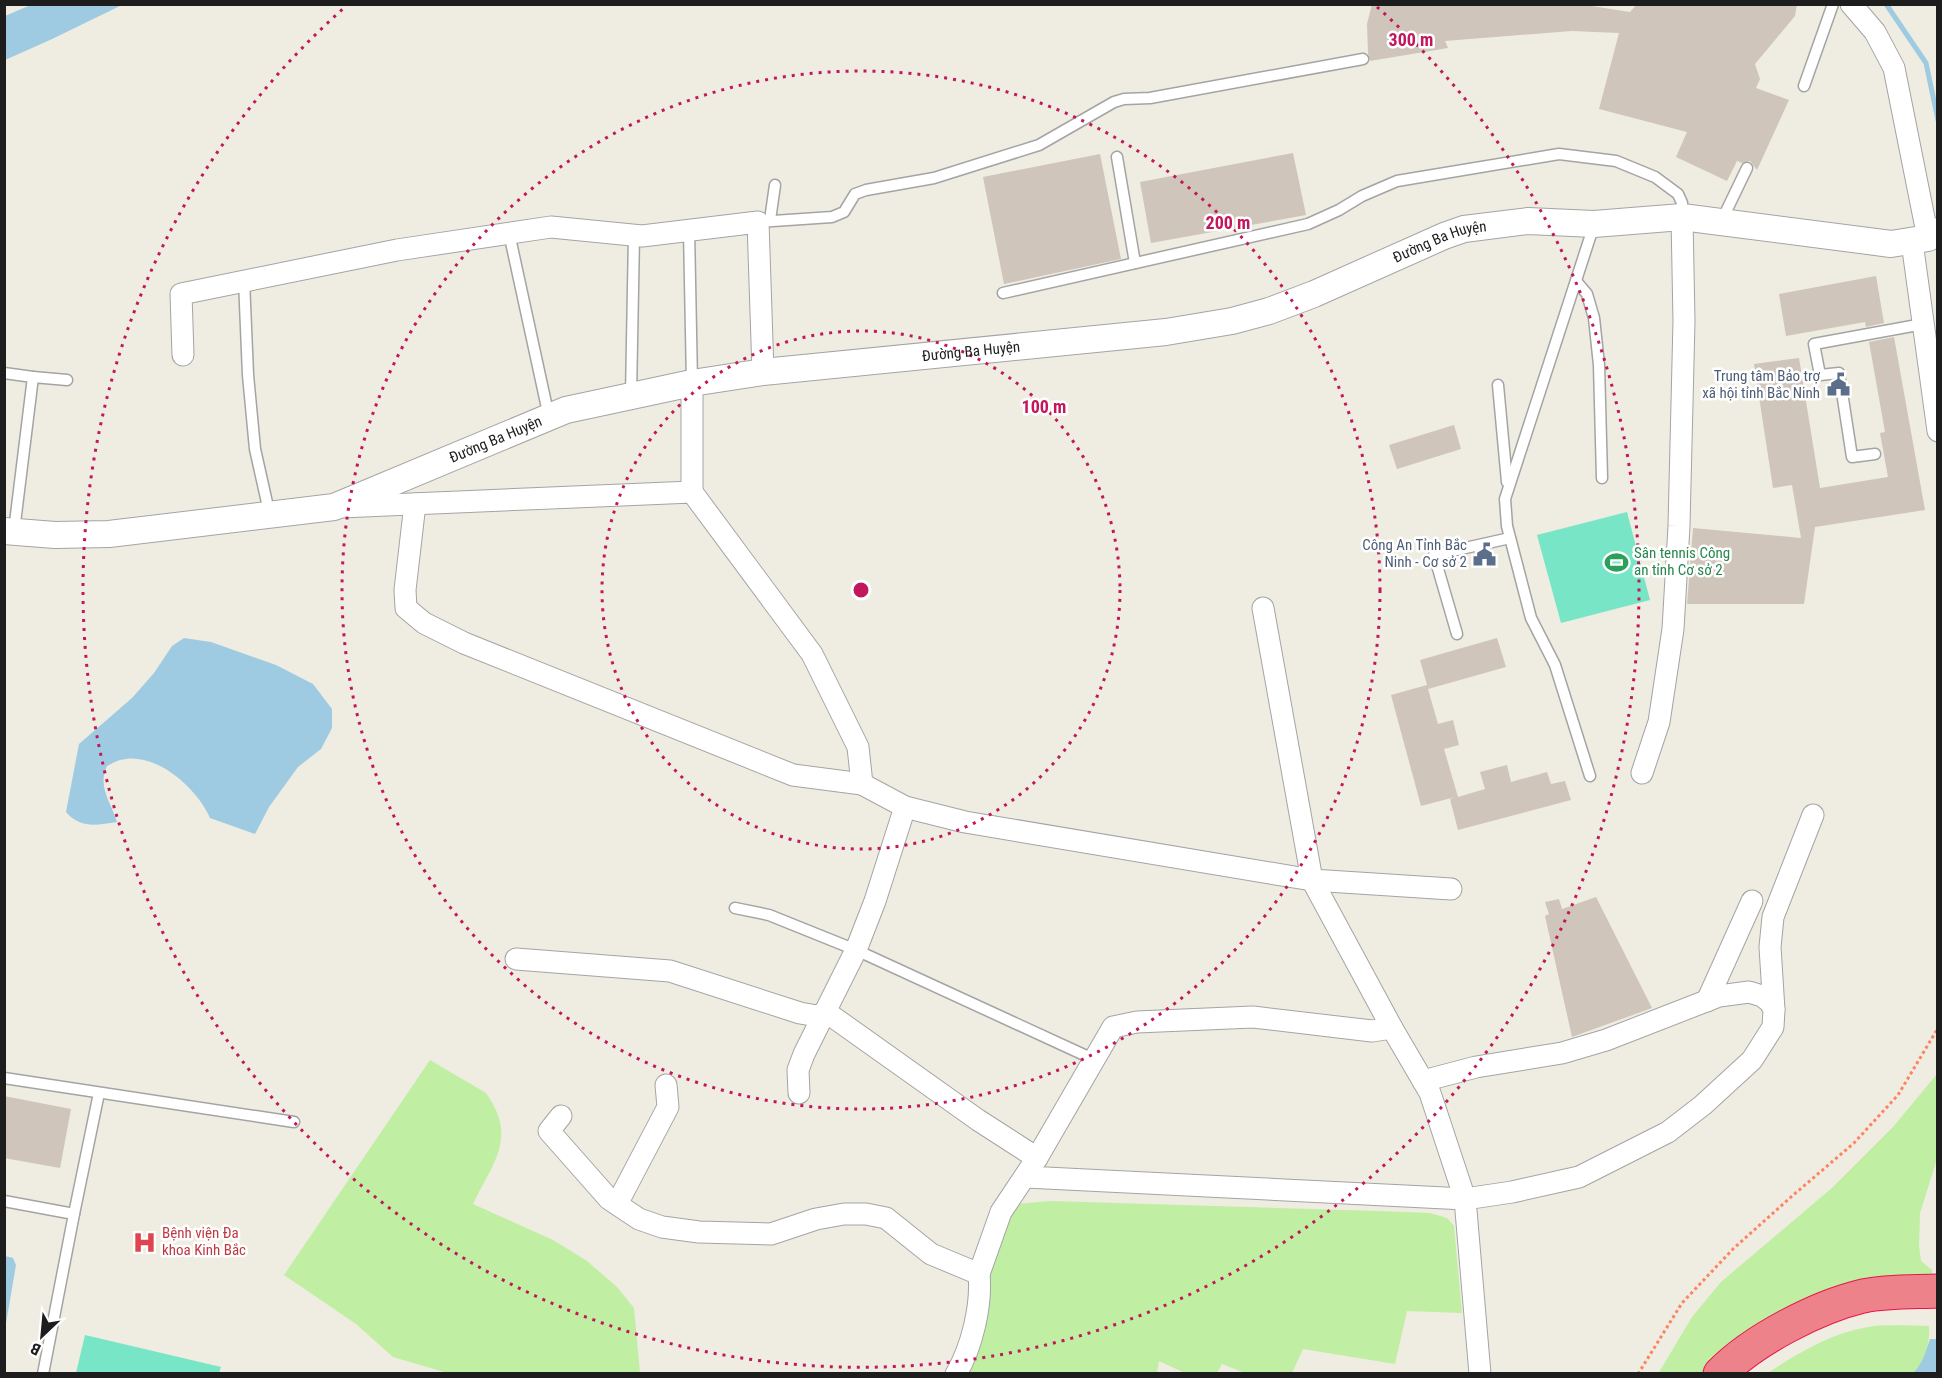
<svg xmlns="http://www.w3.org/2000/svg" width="1942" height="1378" viewBox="0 0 1942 1378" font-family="'Roboto Condensed',sans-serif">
	<rect width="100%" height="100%" fill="#efece1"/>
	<g fill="#c0eea2">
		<path d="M 430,1060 L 486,1093 C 518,1138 493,1162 473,1204 L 553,1240 L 587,1261 L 617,1287 L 634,1308 L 640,1373 L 451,1374 L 393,1357 L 356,1324 L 284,1275 Z"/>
		<polygon points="1937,1074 1937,1159 1920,1213 1919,1246 1921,1261 1932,1270 1932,1284 1704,1373 1658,1374 1692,1317 1721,1282 1833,1187 1893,1127"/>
		<polygon points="1050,1201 1378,1211 1430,1213 1447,1218 1454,1226 1462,1313 1407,1311 1395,1364 1303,1349 1292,1373 1245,1373 1222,1364 1217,1373 1185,1373 1159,1361 1157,1373 964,1374 986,1274 1017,1204"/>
		<path d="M 1929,1326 C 1930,1342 1926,1363 1913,1373 L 1767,1374 C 1797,1353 1832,1333 1868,1327 C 1888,1324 1909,1326 1929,1326 Z"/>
	</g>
	<g fill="#78e5c6">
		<polygon points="1627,512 1650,600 1561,623 1537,535"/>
		<polygon points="85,1335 221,1367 219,1373 76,1373"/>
	</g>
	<g fill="#9ecbe1">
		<polygon points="33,4 122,4 122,5 50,40 5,60 5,16"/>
		<path d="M 184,638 L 211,642 L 276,665 L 313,684 L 332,709 L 332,728 L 321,749 L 298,767 L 269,807 L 255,834 L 210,818 C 198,789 155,750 120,760 C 116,761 111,764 107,766 C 97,786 111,802 117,822 C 96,825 81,829 66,812 L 79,744 L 132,698 L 154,673 L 172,646 Z"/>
		<polygon points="5,1256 13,1258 16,1265 5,1329"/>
		<path d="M 1930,1339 L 1937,1339 L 1937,1373 L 1913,1373 C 1922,1365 1926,1351 1930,1339 Z"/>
	</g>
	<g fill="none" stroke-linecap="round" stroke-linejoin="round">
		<polyline stroke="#9ecbe1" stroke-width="5" points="1886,4 1926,63 1938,120"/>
	</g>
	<g fill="#cfc5ba">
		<polygon points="1372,4 1579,4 1630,12 1637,4 1797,4 1795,16 1755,64 1760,79 1756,88 1789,100 1757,170 1750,161 1742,163 1737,161 1727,181 1676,157 1687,132 1599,109 1619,33 1572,31 1445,41 1448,48 1370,61 1368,53 1367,24"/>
		<polygon points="1293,153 1306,215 1151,243 1140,182"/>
		<polygon points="1100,154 1121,259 1004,284 983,177"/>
		<polygon points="1876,276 1884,323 1866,327 1865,322 1786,336 1779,294"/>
		<polygon points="1894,337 1925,510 1815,527 1804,604 1687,604 1693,528 1801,538 1792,485 1773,488 1754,364 1799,358 1820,488 1888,477 1880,433 1885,432 1869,342"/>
		<polygon points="1454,425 1461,449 1397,469 1389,445"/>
		<polygon points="1497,638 1506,667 1428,689 1438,724 1453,720 1459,745 1444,749 1458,797 1485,789 1480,772 1507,765 1511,782 1547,772 1551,784 1565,781 1571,800 1458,830 1450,799 1455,797 1421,806 1391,695 1427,685 1420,660"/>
		<polygon points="1596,897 1652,1008 1572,1037 1545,916 1549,914 1545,902 1559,899 1562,909"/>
		<polygon points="4,1096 71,1109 60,1168 4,1158"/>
	</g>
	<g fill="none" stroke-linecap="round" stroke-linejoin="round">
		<defs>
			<g id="service">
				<polyline points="1804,86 1833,4"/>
				<polyline points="1117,157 1135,263"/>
				<polyline points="770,220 775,185"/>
				<polyline points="758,222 832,217 844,212 855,194 866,190 934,178 1039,145 1114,102 1124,99 1150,98 1363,59"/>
				<polyline points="1721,222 1747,168"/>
				<polyline points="689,230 692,383"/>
				<polyline points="509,233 549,417"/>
				<polyline points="244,280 248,375 255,449 270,516"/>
				<polyline points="1576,281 1587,294 1594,318 1599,365 1602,478"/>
				<polyline points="1003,293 1308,224 1339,210 1362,196 1397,181 1559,154 1616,161 1655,177 1678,194 1682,203 1682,217"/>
				<polyline points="4,373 33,377"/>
				<polyline points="1498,385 1507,482"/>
				<polyline points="631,396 634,235"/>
				<polyline points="1875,454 1852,457 1839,373 1820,375 1814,344 1923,324"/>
				<polyline points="14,531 33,377 67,380"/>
				<polyline points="1457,634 1434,555 1510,538"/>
				<polyline points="1590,776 1555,665 1531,618 1507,526 1505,499 1594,225"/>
				<polyline points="735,908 769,915 856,950 1093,1059"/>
				<polyline points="4,1078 294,1122"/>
				<polyline points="4,1201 74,1214 43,1374"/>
				<polyline points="74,1214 99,1093"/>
			</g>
			<g id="minor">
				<polyline points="1851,4 1875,32 1894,68 1928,238"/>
				<polyline points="1912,242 1938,431"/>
				<polyline points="183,355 181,294 397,250 551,227 642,236 758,222 763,372"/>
				<polyline points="692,492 692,383"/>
				<polyline points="415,504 405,590 406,608 424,623 464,643 793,775 862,784"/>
				<polyline points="341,507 692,492 812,654 858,747 862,784 905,807 965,822 1312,880 1392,1028 1430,1093 1465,1199 1026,1177"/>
				<polyline points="1263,608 1312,880 1451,889"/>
				<polyline points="1642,773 1659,722 1673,629 1679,526 1684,321 1682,217"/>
				<polyline points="516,959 670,971 800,1013 817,1016 826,1012"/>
				<polyline points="1707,1001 1752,901"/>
				<polyline points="1774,1010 1770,947 1773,917 1813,815"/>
				<polyline points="826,1012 978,1120 1037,1158"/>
				<polyline points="1423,1081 1476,1067 1562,1053 1606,1040 1719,996 1749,992 1762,996 1770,1002 1774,1010 1773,1027 1752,1060 1703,1105 1668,1132 1579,1177 1512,1192 1465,1199 1480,1374"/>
				<polyline points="799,1093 798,1070 804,1054 856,950 875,901 905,807"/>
				<path d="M 561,1116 L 549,1131 L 609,1199 L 639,1219 L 662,1227 L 699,1232 L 771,1234 L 816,1219 L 844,1214 L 866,1214 L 886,1218 L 931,1254 L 979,1274 C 982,1305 972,1347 956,1374"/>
				<polyline points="617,1204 668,1107 666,1085"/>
				<polyline points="979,1274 1001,1212 1037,1158 1113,1027 1137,1022 1253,1017 1372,1031 1392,1028"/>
			</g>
			<g id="tertiary">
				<path id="s1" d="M 4,531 L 55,535 L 109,534 L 334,507 L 566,410 L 692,383 L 763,372 L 1166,332 L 1232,321 L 1269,311 L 1314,294 L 1444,236 L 1464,229 L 1528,221 L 1594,224 L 1682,217 L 1891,244 L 1928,238 L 1938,231"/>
			</g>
			<path id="motorway" d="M 1720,1374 C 1753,1340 1817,1307 1863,1296 C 1887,1291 1913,1292 1938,1291"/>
		</defs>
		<use href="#service" stroke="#a4a4a4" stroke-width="13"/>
		<use href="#minor" stroke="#a4a4a4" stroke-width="23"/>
		<use href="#tertiary" stroke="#a4a4a4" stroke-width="28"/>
		<use href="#motorway" stroke="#e61548" stroke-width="35"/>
		<polyline stroke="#ff8262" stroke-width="3" stroke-dasharray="3 3" stroke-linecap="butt" points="1638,1374 1682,1303 1733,1249 1791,1197 1854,1143 1898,1095 1938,1028"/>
		<use href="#service" stroke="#fff" stroke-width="10"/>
		<use href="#minor" stroke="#fff" stroke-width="21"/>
		<use href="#tertiary" stroke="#fff" stroke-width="26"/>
		<use href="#motorway" stroke="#ee828b" stroke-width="33"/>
	</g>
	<g fill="none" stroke="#c2185b" stroke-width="3" stroke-dasharray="3 6">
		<circle cx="861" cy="590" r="259"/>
		<circle cx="861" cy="590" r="519"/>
		<path d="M1377 7A778 778 0 1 1 345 7"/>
	</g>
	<defs>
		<symbol id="civic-bare" viewBox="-9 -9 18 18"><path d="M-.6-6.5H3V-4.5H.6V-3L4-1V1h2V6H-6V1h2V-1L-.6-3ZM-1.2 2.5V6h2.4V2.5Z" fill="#5c6f8a" stroke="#fff" stroke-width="2.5" paint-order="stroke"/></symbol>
		<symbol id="stadium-bare" viewBox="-9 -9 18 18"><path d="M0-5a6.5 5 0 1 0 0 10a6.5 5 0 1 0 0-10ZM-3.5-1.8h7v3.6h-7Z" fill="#2e9e5b" stroke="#fff" stroke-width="2.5" paint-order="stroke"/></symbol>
		<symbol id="hospital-bare" viewBox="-9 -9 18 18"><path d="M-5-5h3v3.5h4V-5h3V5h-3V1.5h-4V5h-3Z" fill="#e0444e" stroke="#fff" stroke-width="2.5" paint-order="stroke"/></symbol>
	</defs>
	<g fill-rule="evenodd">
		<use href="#civic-bare" x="1822" y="368" width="33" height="33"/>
		<use href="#civic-bare" x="1468" y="538" width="33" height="33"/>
		<use href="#stadium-bare" x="1600" y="546" width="33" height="33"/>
		<use href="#hospital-bare" x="128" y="1226" width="33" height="33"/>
	</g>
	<g text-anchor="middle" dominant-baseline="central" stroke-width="5" stroke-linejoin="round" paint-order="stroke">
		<g font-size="15" fill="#1d1d1d" stroke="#fff">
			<text stroke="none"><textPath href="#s1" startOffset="1479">Đường Ba Huyện</textPath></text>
			<text stroke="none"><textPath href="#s1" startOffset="993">Đường Ba Huyện</textPath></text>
			<text stroke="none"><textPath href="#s1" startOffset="507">Đường Ba Huyện</textPath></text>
		</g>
		<g font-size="15" fill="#4e5e75" stroke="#fff" text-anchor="end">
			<text x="1820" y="376">Trung tâm Bảo trợ<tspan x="1820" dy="17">xã hội tỉnh Bắc Ninh</tspan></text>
			<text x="1467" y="545">Công An Tỉnh Bắc<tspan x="1467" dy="17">Ninh - Cơ sở 2</tspan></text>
		</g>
		<g font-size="15" fill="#27864d" stroke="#fff" text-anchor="start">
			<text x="1634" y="553">Sân tennis Công<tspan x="1634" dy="17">an tỉnh Cơ sở 2</tspan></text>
		</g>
		<g font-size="15" fill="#be3a42" stroke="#fff" text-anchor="start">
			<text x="162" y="1233">Bệnh viện Đa<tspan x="162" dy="17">khoa Kinh Bắc</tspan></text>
		</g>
	</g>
	<circle cx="861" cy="590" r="9" fill="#c2185b" stroke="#fff" stroke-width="3"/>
	<g font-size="18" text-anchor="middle" font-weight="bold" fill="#c2185b" stroke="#fff" stroke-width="5" stroke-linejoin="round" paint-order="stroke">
		<text x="1411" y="46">300 m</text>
		<text x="1228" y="229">200 m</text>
		<text x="1044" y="413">100 m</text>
	</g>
	<rect width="1942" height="1378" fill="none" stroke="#1d1d1d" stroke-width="12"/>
	<g transform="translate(42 1336) rotate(206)" stroke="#ffffff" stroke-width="4.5" paint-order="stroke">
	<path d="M0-4.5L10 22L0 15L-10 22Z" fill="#1d1d1d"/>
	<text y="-9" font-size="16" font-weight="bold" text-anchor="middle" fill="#1d1d1d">B</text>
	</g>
</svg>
